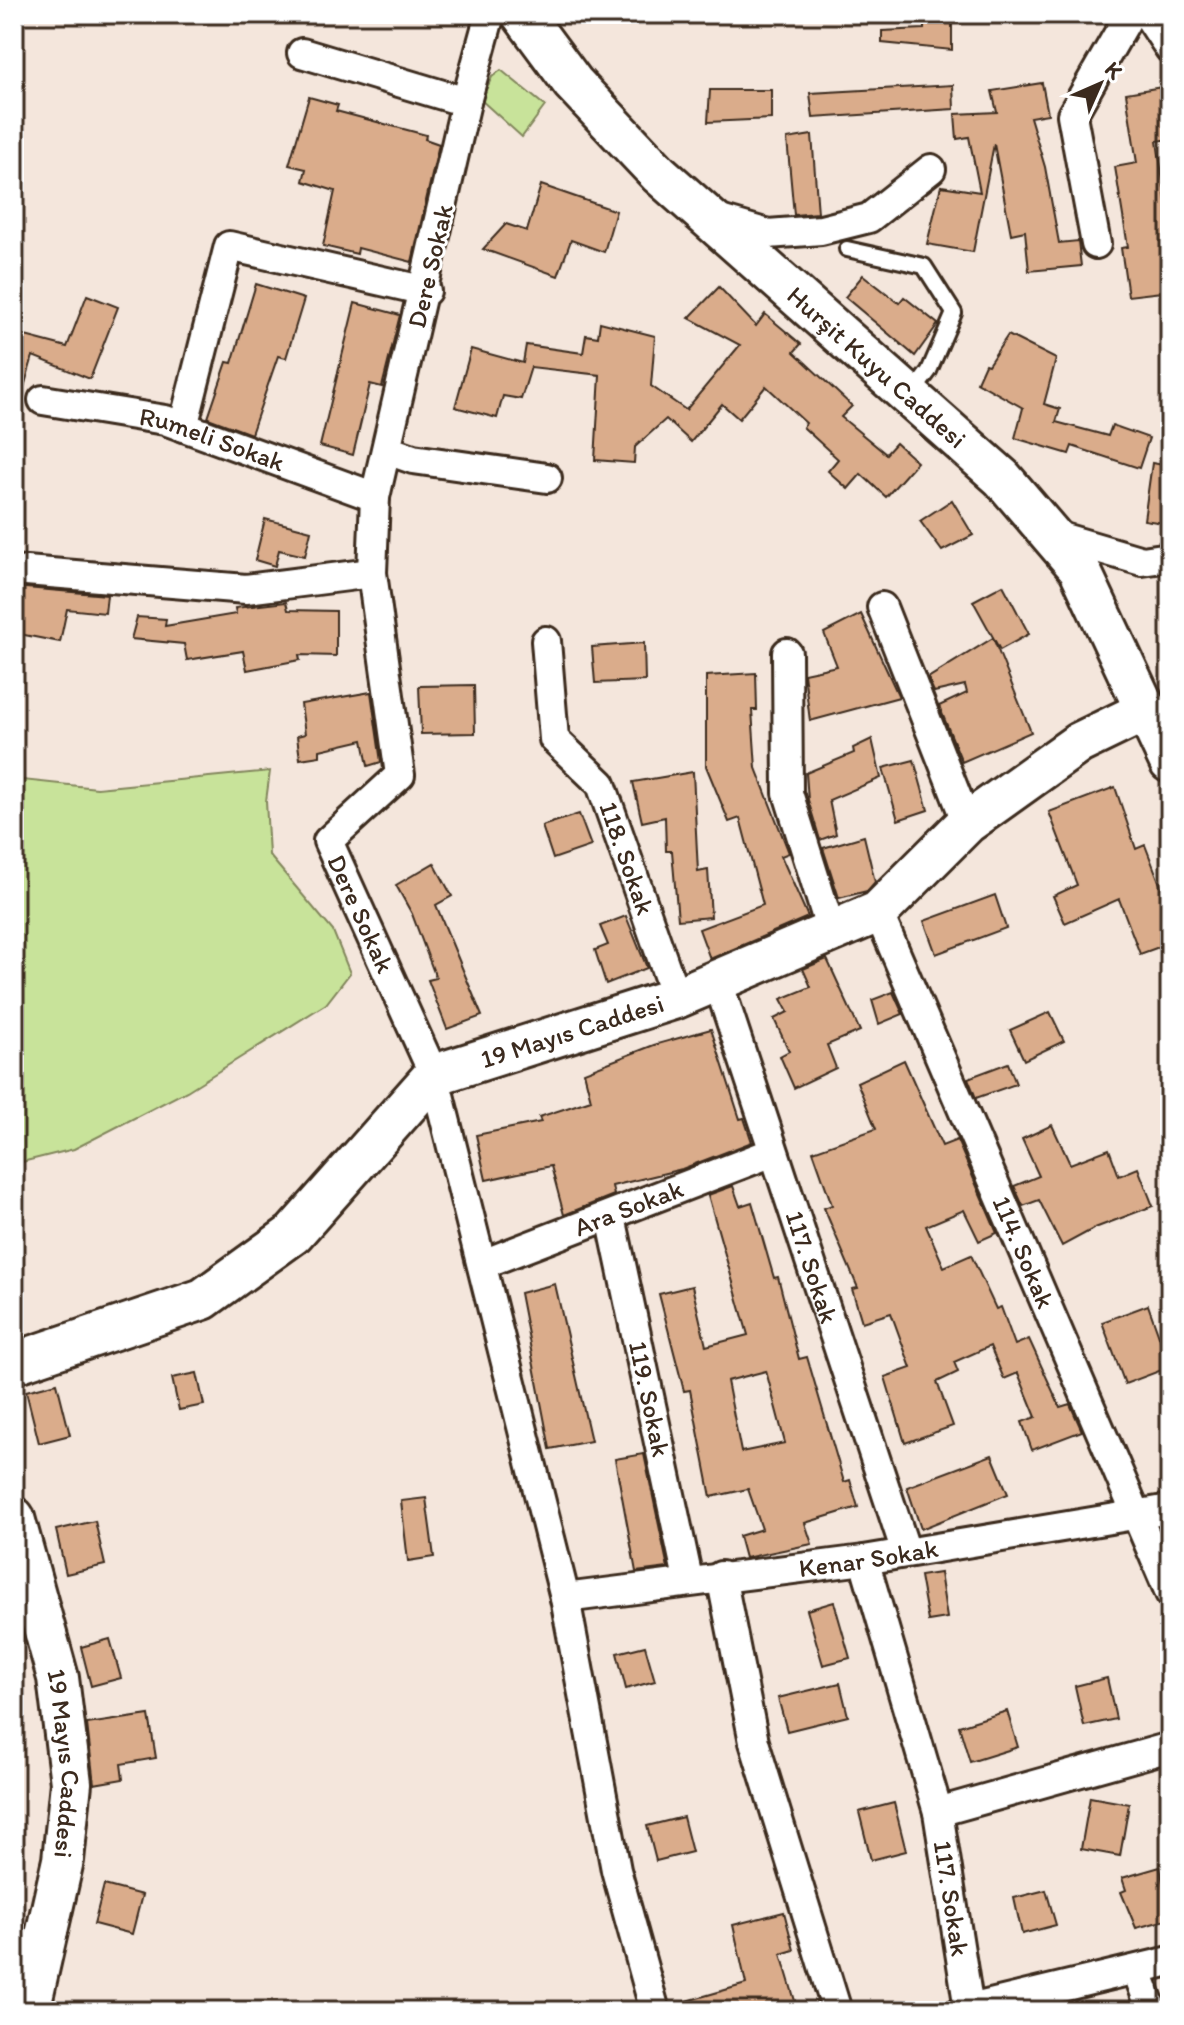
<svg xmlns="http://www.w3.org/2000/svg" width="1184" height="2025" viewBox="0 0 1184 2025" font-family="Itim,sans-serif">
	<rect width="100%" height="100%" fill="#f4e6dc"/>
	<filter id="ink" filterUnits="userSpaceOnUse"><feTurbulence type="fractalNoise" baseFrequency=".0125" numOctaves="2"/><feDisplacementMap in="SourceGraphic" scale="16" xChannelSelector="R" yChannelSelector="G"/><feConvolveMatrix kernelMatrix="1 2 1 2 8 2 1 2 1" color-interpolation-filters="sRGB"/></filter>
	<g filter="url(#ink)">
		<g fill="#c8e39a" stroke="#82865c" stroke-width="2">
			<polygon points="501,70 545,106 522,137 481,100 492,77"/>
			<polygon points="270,771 266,801 269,855 333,931 350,973 326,1004 187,1091 74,1149 14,1164 14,779 97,788"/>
		</g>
		<g fill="#daac8b" stroke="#3b2a1e" stroke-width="2" fill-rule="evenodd">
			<polygon points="924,14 952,14 952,50 882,43 882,31 924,29"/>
			<polygon points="1042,83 1048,114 1030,117 1045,167 1059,243 1078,241 1081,266 1029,271 1025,231 1011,234 994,144 973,252 927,244 941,186 980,192 969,137 957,139 955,114 997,112 992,91"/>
			<polygon points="953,85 954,109 813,118 810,93"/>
			<polygon points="1168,86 1170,139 1157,141 1170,229 1170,291 1128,296 1121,248 1128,247 1115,167 1137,163 1126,93"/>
			<polygon points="710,90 771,90 771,119 708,122"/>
			<polygon points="309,97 338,105 336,111 426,135 425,139 439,144 412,262 358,248 357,254 323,246 335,191 303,181 306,169 289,165"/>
			<polygon points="812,135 818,213 794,215 787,139"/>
			<polygon points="541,185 616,211 604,252 571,240 558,276 483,249 506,224 527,231"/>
			<polygon points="863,275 899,303 904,297 938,324 915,356 845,297"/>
			<polygon points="256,284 304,299 286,358 278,356 251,434 208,418 227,362 232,363"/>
			<polygon points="719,287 756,326 765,314 801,344 794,352 852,406 841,417 886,454 896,443 917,462 886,497 861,474 848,489 828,471 838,459 803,427 806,423 766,386 739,419 722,404 691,442 666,419 635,447 634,463 595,460 600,375 531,367 521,399 503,396 497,418 455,407 471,349 523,363 526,345 583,353 586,335 598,337 600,322 655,336 651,386 686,410 740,345 689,318"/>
			<polygon points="87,295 118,307 90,379 33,356 20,401 14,400 14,333 67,347"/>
			<polygon points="355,303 400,315 382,387 370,384 353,455 320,446"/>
			<polygon points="1008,335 1056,359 1044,404 1060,409 1056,422 1108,436 1112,425 1149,438 1139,468 1072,446 1069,454 1015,438 1023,408 977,382 985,364 988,365"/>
			<polygon points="1152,463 1170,466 1170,524 1144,520"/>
			<polygon points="952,500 973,535 942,551 920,521"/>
			<polygon points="265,519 311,531 305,556 279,550 275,566 255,560"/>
			<polygon points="1003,585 1029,634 1000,650 973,601"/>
			<polygon points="14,587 107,595 105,613 67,609 60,642 14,633"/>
			<polygon points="286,602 288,610 336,611 336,656 299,655 300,660 247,670 243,651 187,660 184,644 131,639 137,617 166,619 165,626 236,614 235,608"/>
			<polygon points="861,614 899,697 810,721 804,673 837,666 824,633"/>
			<polygon points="993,638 1031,732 962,762 939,706 967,693 965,685 934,692 928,678"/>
			<polygon points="644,643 645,681 595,683 592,647"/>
			<polygon points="756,673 757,710 752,710 756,768 789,853 781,856 808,917 710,959 699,929 763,905 740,818 729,822 706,766 706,676"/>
			<polygon points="474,685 475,733 421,734 419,686"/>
			<polygon points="371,692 381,762 368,766 363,740 320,750 320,756 300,759 297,736 305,734 301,704"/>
			<polygon points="872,739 881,778 829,800 836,834 820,840 808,800 806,773 854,753 853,748"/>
			<polygon points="914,760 928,810 898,820 883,768"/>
			<polygon points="693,772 698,872 708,870 711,917 678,920 672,851 666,851 665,817 642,822 633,782"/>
			<polygon points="1115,787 1136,849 1145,845 1170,910 1170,943 1140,954 1119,899 1065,923 1053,896 1077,885 1049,812"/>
			<polygon points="579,814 591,846 553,859 542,826"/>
			<polygon points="864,836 875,882 867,891 839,898 823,848"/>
			<polygon points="434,863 452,896 436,905 482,1016 447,1029 428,980 436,978 412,914 396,885"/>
			<polygon points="995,895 1006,928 936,954 924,921"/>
			<polygon points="626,916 647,968 606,984 595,950 608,945 600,926"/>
			<polygon points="827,959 860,1031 827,1045 836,1068 794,1088 780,1056 789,1051 774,1019 788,1012 781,999 811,987 803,969"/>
			<polygon points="893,992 903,1014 879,1024 872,1000"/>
			<polygon points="1050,1012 1064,1041 1024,1060 1010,1030"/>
			<polygon points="711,1029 740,1119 744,1118 752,1142 682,1169 612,1186 614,1195 564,1215 551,1166 486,1180 476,1135 541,1122 539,1117 591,1100 584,1072 654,1045"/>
			<polygon points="904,1060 942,1146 957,1140 997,1233 979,1241 964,1210 926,1226 944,1267 971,1255 996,1309 1001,1307 1015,1345 1029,1339 1060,1407 1070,1404 1082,1431 1032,1450 1022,1422 1036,1417 1018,1373 1004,1379 990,1346 954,1362 958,1372 937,1382 953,1426 905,1443 885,1377 911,1368 891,1313 862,1322 852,1289 858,1288 824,1208 832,1205 813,1151 876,1129 857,1082"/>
			<polygon points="1008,1063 1016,1084 976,1098 968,1078"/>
			<polygon points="1052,1125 1070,1164 1109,1149 1119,1176 1138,1168 1153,1206 1095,1228 1062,1246 1039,1200 1023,1206 1014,1186 1039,1176 1022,1139"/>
			<path d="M 733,1186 L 740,1206 L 752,1202 L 774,1278 L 778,1277 L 799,1359 L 807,1357 L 844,1482 L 850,1480 L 858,1507 L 805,1523 L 812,1544 L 745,1558 L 739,1536 L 762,1529 L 748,1489 L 711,1497 L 690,1390 L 684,1391 L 659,1294 L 692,1286 L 706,1346 L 748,1335 L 708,1195 ZM 766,1371 L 785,1443 L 741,1452 L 727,1381 Z"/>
			<polygon points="555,1284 591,1441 550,1449 520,1293"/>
			<polygon points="1148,1305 1170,1367 1125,1384 1102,1322"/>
			<polygon points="197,1373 204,1405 179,1410 172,1378"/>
			<polygon points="57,1383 70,1435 39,1443 26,1391"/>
			<polygon points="644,1454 668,1568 636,1572 615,1459"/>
			<polygon points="992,1455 1008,1494 921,1529 907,1487"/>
			<polygon points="426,1498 434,1557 408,1561 401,1501"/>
			<polygon points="95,1521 105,1565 66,1574 56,1530"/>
			<polygon points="940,1573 947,1618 928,1621 920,1576"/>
			<polygon points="834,1602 850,1658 823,1665 807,1610"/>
			<polygon points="110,1639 121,1678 91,1686 81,1647"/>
			<polygon points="645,1646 655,1681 626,1689 617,1653"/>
			<polygon points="1107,1678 1116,1719 1084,1726 1075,1686"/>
			<polygon points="840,1683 848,1716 787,1731 778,1698"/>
			<polygon points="1007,1711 1018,1747 970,1762 959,1726"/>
			<polygon points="149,1715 156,1758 121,1764 123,1779 94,1784 87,1724"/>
			<polygon points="1090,1797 1129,1804 1120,1856 1081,1849"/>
			<polygon points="894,1803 906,1851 871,1860 859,1812"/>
			<polygon points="683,1817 692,1852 656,1861 647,1826"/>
			<polygon points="1160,1867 1170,1919 1136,1928 1121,1892 1126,1890 1122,1878"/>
			<polygon points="104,1885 142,1895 132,1934 94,1924"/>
			<polygon points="1046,1890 1056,1925 1022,1934 1014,1898"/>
			<polygon points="784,1912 794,1950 781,1954 798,2011 674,2011 673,2005 746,1984 733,1925"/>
		</g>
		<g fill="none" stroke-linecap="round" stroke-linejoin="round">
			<defs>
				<polyline id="lane" points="847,249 924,266 954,313 929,371 911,395"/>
				<g id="street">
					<path id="s1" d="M 490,14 L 466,102 L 375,497 L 372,573 L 400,775 L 328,841 L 434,1075 L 565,1598 L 616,1870 L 655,2011"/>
					<polyline points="1147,14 1170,49"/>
					<polyline points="302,53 466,102"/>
					<polyline points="713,218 768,234 821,230 869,218 931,169"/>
					<polyline points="1096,244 1072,115 1130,14"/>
					<path id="s2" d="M 43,400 L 165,420 L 375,497"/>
					<polyline points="183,427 229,246 426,291"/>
					<polyline points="387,450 413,459 547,478"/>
					<polyline points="1050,534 1142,561 1170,557"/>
					<polyline points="26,571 246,589 372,573"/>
					<polyline points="882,607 967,823"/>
					<path id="s3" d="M 546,641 L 554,739 L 601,784 L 676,998"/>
					<polyline points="787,653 788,793 832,934"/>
					<path id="s4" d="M 878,912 L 1170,1593"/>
					<path id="s5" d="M 718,982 L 906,1552"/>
					<path id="s6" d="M 611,1217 L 688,1579"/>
					<path id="s7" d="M 483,1264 L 773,1152"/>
					<path id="s8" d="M 864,1560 L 938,1812 L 969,2009"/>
					<polyline points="721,1576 754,1742 837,2011"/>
					<path id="s9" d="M 565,1598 L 864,1560 L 1170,1509"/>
					<polyline points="938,1812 1170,1747"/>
					<polyline points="1137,1971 1152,2011"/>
					<polyline points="961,2011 1170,1961"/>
				</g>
				<g id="secondary">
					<path id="s10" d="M 522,14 L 573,83 L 659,174 L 1002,478 L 1079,568 L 1170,762"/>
					<path id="s11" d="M 14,1363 L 203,1299 L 293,1234 L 434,1075 L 676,998 L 878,912 L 967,823 L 1079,743 L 1147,710"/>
					<path id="s12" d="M 14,1518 L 58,1678 L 71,1783 L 63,1860 L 29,2011"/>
				</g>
			</defs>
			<use href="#lane" stroke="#3b2a1e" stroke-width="20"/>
			<use href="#street" stroke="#3b2a1e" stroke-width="34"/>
			<use href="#secondary" stroke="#3b2a1e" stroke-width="46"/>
			<use href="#lane" stroke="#fff" stroke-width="14"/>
			<use href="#street" stroke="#fff" stroke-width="28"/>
			<use href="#secondary" stroke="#fff" stroke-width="40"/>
		</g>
	</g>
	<g text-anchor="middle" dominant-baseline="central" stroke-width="6" stroke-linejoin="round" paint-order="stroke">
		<g font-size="26" fill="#3b2a1e" stroke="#fff">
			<text transform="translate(430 266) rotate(-77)">Dere Sokak</text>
			<text stroke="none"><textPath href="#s10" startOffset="502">Hurşit Kuyu Caddesi</textPath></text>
			<text stroke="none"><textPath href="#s2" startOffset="174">Rumeli Sokak</textPath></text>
			<text stroke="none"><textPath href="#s3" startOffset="242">118. Sokak</textPath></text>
			<text stroke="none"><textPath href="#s1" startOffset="954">Dere Sokak</textPath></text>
			<text stroke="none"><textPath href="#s11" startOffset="668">19 Mayıs Caddesi</textPath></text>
			<text stroke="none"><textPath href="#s7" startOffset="156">Ara Sokak</textPath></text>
			<text stroke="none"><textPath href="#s4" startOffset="370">114. Sokak</textPath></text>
			<text stroke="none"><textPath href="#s5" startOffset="300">117. Sokak</textPath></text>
			<text stroke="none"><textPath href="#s6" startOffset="186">119. Sokak</textPath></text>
			<text stroke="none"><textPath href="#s9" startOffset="306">Kenar Sokak</textPath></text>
			<text stroke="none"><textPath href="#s12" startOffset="252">19 Mayıs Caddesi</textPath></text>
			<text stroke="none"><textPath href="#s8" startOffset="350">117. Sokak</textPath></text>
		</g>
	</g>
	<rect width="1184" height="2025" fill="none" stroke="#fff" stroke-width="48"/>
	<rect x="24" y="24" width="1136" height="1977" fill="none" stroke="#3b2a1e" stroke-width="3" filter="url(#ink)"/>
	<g transform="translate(1100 84) rotate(45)" stroke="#ffffff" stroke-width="6" paint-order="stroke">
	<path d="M0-6L14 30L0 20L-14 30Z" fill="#3b2a1e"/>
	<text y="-12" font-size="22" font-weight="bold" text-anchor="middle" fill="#3b2a1e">K</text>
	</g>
</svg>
